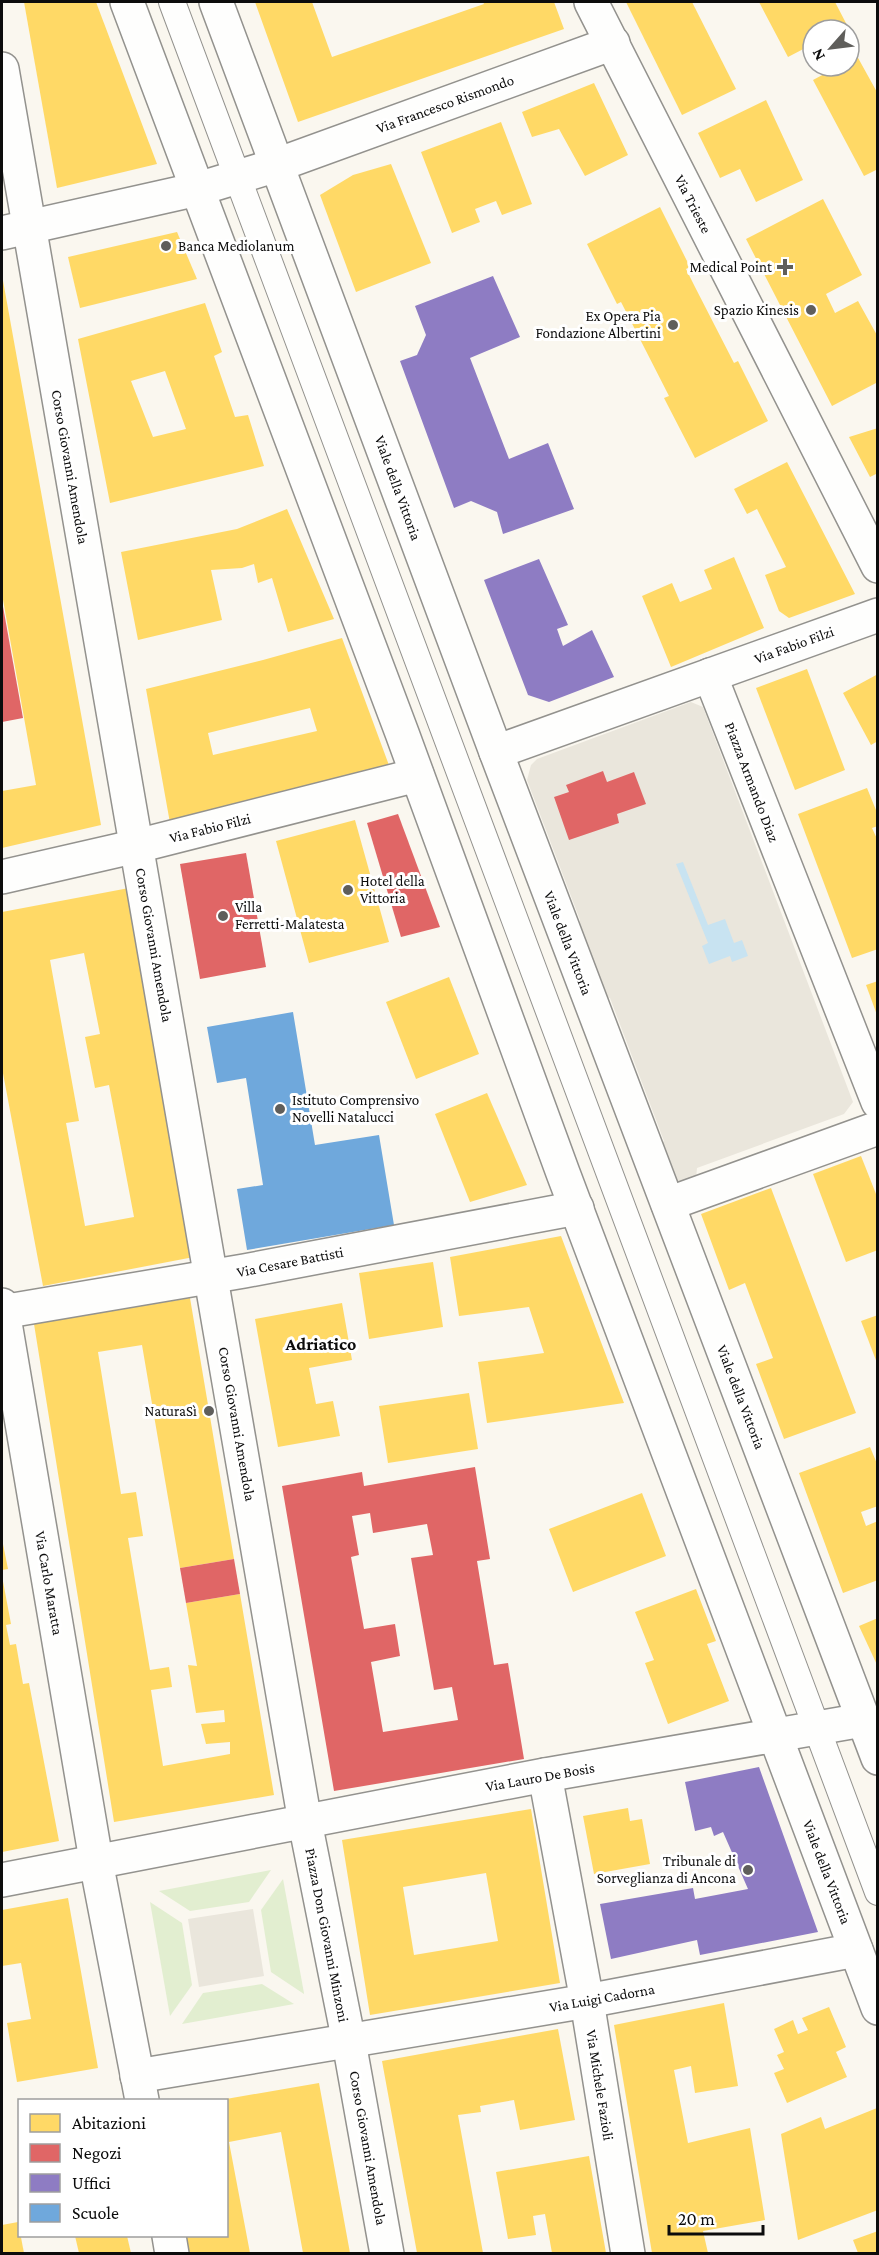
<svg xmlns="http://www.w3.org/2000/svg" width="879" height="2255" viewBox="0 0 879 2255" font-family="'Crimson Pro',serif">
	<rect width="100%" height="100%" fill="#faf7ef"/>
	<g fill="#e2eed0">
		<polygon points="271,1870 249,1902 190,1911 159,1891"/>
		<polygon points="283,1879 304,1993 304,1994 271,1972 261,1910"/>
		<polygon points="150,1902 182,1923 192,1985 170,2016"/>
		<polygon points="262,1984 294,2004 182,2024 203,1993"/>
	</g>
	<g fill="#eae6dc">
		<polygon points="691,702 703,707 853,1102 844,1114 697,1168 696,1178 686,1183 667,1178 655,1146 664,1141 610,998 599,995 576,933 580,920 527,780 531,765 537,759"/>
		<polygon points="253,1909 264,1976 199,1987 188,1919"/>
	</g>
	<polygon fill="#c8e3f1" points="683,862 708,925 725,919 734,943 742,940 748,956 732,962 730,956 709,964 702,946 708,943 676,864"/>
	<g fill="#ffd966" fill-rule="evenodd">
		<polygon points="24,2 96,2 157,164 57,188"/>
		<polygon points="255,2 312,2 332,57 484,4 483,2 554,2 564,29 298,122"/>
		<polygon points="626,2 692,2 736,89 682,115"/>
		<polygon points="759,2 835,2 848,27 841,30 813,30 813,44 788,57"/>
		<polygon points="857,56 878,94 878,169 864,176 813,80 839,66 849,66 849,60"/>
		<polygon points="594,83 628,155 585,176 559,129 532,137 522,112"/>
		<polygon points="766,100 803,180 756,202 740,169 720,178 698,133"/>
		<polygon points="501,122 532,204 502,215 496,201 475,209 480,222 452,233 421,152"/>
		<polygon points="391,164 431,263 356,292 320,195 353,175"/>
		<polygon points="823,199 862,275 826,294 835,313 858,301 878,337 878,382 832,406 746,239"/>
		<polygon points="660,207 690,267 686,269 695,287 734,363 738,361 768,421 695,458 664,398 669,396 621,302 617,304 587,244"/>
		<polygon points="177,232 197,279 80,308 68,257"/>
		<polygon points="2,275 101,825 2,848 2,791 36,785 2,594"/>
		<path d="M 205,303 L 222,352 L 214,356 L 235,417 L 248,415 L 264,466 L 110,503 L 78,339 ZM 165,371 L 186,429 L 153,437 L 131,381 Z"/>
		<polygon points="878,428 878,473 870,477 849,437"/>
		<polygon points="787,462 855,594 789,618 779,611 765,575 786,567 757,509 747,514 734,489"/>
		<polygon points="287,509 334,619 288,632 272,578 258,583 254,564 242,568 211,570 222,620 138,640 121,552 237,529"/>
		<polygon points="734,557 764,628 671,667 642,596 672,583 680,602 712,589 704,570"/>
		<path d="M 342,638 L 390,768 L 170,823 L 146,689 L 263,660 ZM 310,708 L 317,731 L 213,755 L 208,733 Z"/>
		<polygon points="807,669 845,770 795,790 756,688"/>
		<polygon points="878,674 878,741 871,745 843,693"/>
		<polygon points="867,788 878,815 878,826 872,828 878,841 878,949 852,958 798,814"/>
		<polygon points="355,820 389,942 309,963 276,841"/>
		<path d="M 129,888 L 199,1256 L 43,1286 L 2,1068 L 2,912 ZM 84,953 L 100,1034 L 85,1037 L 95,1088 L 109,1085 L 134,1217 L 85,1226 L 66,1123 L 79,1121 L 50,960 Z"/>
		<polygon points="449,977 479,1054 416,1079 386,1002"/>
		<polygon points="878,981 878,1015 877,1015 866,985"/>
		<polygon points="487,1093 527,1185 470,1202 435,1114"/>
		<polygon points="861,1156 878,1199 878,1250 846,1262 813,1174"/>
		<polygon points="771,1188 856,1413 784,1439 756,1364 773,1358 745,1283 729,1290 701,1214"/>
		<polygon points="561,1236 624,1403 487,1423 478,1362 544,1353 529,1307 459,1316 450,1257"/>
		<polygon points="433,1262 443,1327 369,1339 359,1273"/>
		<polygon points="190,1298 234,1559 180,1568 142,1345 98,1352 121,1494 136,1492 143,1536 128,1538 150,1670 169,1667 172,1687 151,1690 163,1766 230,1754 230,1742 206,1744 201,1724 225,1722 224,1710 196,1713 188,1665 197,1666 186,1603 240,1594 274,1795 114,1822 34,1324"/>
		<polygon points="342,1303 352,1360 309,1368 316,1404 333,1401 340,1436 278,1447 255,1319"/>
		<polygon points="878,1315 878,1363 877,1363 861,1321"/>
		<polygon points="469,1393 478,1449 388,1463 379,1406"/>
		<polygon points="870,1447 878,1466 878,1506 861,1512 866,1526 878,1521 878,1580 843,1593 799,1473"/>
		<polygon points="642,1493 666,1556 573,1592 549,1529"/>
		<polygon points="2,1539 8,1569 2,1570"/>
		<polygon points="2,1576 11,1624 6,1625 10,1645 16,1644 23,1684 29,1683 59,1841 2,1852"/>
		<polygon points="696,1589 716,1641 707,1644 729,1701 668,1724 645,1663 654,1660 635,1612"/>
		<polygon points="878,1618 878,1667 859,1626"/>
		<polygon points="628,1808 630,1821 642,1819 650,1864 594,1874 583,1816"/>
		<path d="M 531,1809 L 560,1983 L 370,2015 L 342,1840 ZM 486,1873 L 498,1941 L 414,1955 L 403,1887 Z"/>
		<polygon points="68,1898 98,2068 17,2082 7,2023 31,2019 21,1963 2,1966 2,1910"/>
		<polygon points="724,2003 738,2086 695,2093 691,2066 674,2070 688,2143 750,2128 765,2220 703,2231 708,2253 652,2253 614,2025"/>
		<polygon points="829,2007 846,2047 836,2052 847,2077 787,2103 774,2073 784,2069 777,2055 784,2052 774,2029 793,2020 798,2034 808,2030 802,2018"/>
		<polygon points="558,2029 575,2120 520,2130 514,2100 480,2106 481,2112 458,2115 483,2253 417,2253 382,2061"/>
		<polygon points="319,2083 350,2253 303,2253 281,2132 229,2142 250,2253 189,2253 186,2236 226,2236 226,2099"/>
		<polygon points="877,2108 878,2210 798,2240 781,2134 821,2117 825,2129"/>
		<polygon points="589,2156 606,2253 552,2253 545,2214 533,2216 536,2235 508,2239 496,2172"/>
		<polygon points="18,2222 24,2253 2,2253 2,2225"/>
		<polygon points="878,2231 878,2253 858,2253 853,2240"/>
		<polygon points="75,2236 127,2236 131,2253 79,2253"/>
	</g>
	<g fill="#e06666" fill-rule="evenodd">
		<polygon points="2,601 23,718 2,722"/>
		<polygon points="603,771 607,782 634,772 646,804 617,814 619,823 569,840 554,797 569,792 566,785"/>
		<polygon points="398,814 440,927 401,937 367,823"/>
		<polygon points="246,853 266,967 200,979 180,864"/>
		<path d="M 475,1467 L 490,1559 L 477,1561 L 494,1665 L 508,1663 L 524,1759 L 334,1791 L 282,1486 L 362,1472 L 364,1486 ZM 370,1513 L 373,1533 L 427,1524 L 433,1555 L 411,1558 L 434,1690 L 452,1687 L 458,1720 L 383,1732 L 371,1662 L 400,1656 L 395,1624 L 364,1629 L 351,1557 L 359,1555 L 352,1516 Z"/>
		<polygon points="234,1559 240,1594 186,1603 180,1568"/>
	</g>
	<g fill="#8e7cc3">
		<polygon points="493,276 520,337 470,358 509,459 548,443 574,509 503,534 497,512 471,501 454,508 400,361 417,355 426,335 415,306"/>
		<polygon points="539,559 568,625 557,629 563,646 592,630 614,677 549,702 528,695 484,580"/>
		<polygon points="759,1767 818,1932 700,1955 697,1940 611,1959 600,1904 693,1888 695,1899 748,1889 723,1832 714,1836 711,1827 695,1831 685,1782"/>
	</g>
	<polygon fill="#6fa8dc" points="293,1012 315,1145 379,1135 394,1225 247,1250 237,1189 263,1185 246,1078 217,1083 207,1027"/>
	<g fill="none" stroke-linecap="round" stroke-linejoin="round">
		<defs>
			<polyline id="pedestrian" points="172,2 878,1892"/>
			<g id="minor">
				<polyline points="2,233 198,189 277,165 613,43"/>
				<polyline points="710,675 878,1102"/>
				<polyline points="496,752 878,615"/>
				<polyline points="2,877 137,846 417,775"/>
				<polyline points="668,1204 878,1128"/>
				<polyline points="2,1305 98,1872 142,2100"/>
				<polyline points="2,1312 244,1271 577,1208"/>
				<polyline points="545,1775 587,2001 628,2254"/>
				<polyline points="2,1880 545,1775 863,1720"/>
				<polyline points="137,2076 587,2001 856,1950"/>
				<polyline points="169,2236 172,2254"/>
			</g>
			<g id="tertiary">
				<polyline points="127,2 402,733 563,1173 878,2008"/>
				<polyline points="216,2 496,752 878,1758"/>
				<polyline points="591,2 878,566"/>
				<polyline points="2,69 305,1822 349,2042 387,2254"/>
			</g>
		</defs>
		<use href="#pedestrian" stroke="#93928e" stroke-width="28"/>
		<use href="#minor" stroke="#93928e" stroke-width="36"/>
		<use href="#tertiary" stroke="#93928e" stroke-width="36"/>
		<use href="#pedestrian" stroke="#fefefd" stroke-width="26"/>
		<use href="#minor" stroke="#fefefd" stroke-width="33"/>
		<use href="#tertiary" stroke="#fefefd" stroke-width="33"/>
	</g>
	<g fill="#5f5e5b" stroke="#fff" stroke-width="2">
		<circle cx="166" cy="246" r="6"/>
		<path d="M782 258h6v6h6v6h-6v6h-6v-6h-6v-6h6z"/>
		<circle cx="811" cy="310" r="6"/>
		<circle cx="673" cy="325" r="6"/>
		<circle cx="348" cy="890" r="6"/>
		<circle cx="223" cy="916" r="6"/>
		<circle cx="280" cy="1109" r="6"/>
		<circle cx="209" cy="1411" r="6"/>
		<circle cx="748" cy="1870" r="6"/>
	</g>
	<g text-anchor="middle" dominant-baseline="central" stroke-width="6" stroke-linejoin="round" paint-order="stroke">
		<g font-size="15" fill="#0c0c0c" stroke="#fff">
			<text transform="translate(445 104) rotate(-20)">Via Francesco Rismondo</text>
			<text transform="translate(693 204) rotate(63)">Via Trieste</text>
			<text transform="translate(70 467) rotate(80)">Corso Giovanni Amendola</text>
			<text transform="translate(398 488) rotate(70)">Viale della Vittoria</text>
			<text transform="translate(794 645) rotate(-20)">Via Fabio Filzi</text>
			<text transform="translate(752 782) rotate(69)">Piazza Armando Diaz</text>
			<text transform="translate(210 828) rotate(-14)">Via Fabio Filzi</text>
			<text transform="translate(568 943) rotate(69)">Viale della Vittoria</text>
			<text transform="translate(154 945) rotate(80)">Corso Giovanni Amendola</text>
			<text transform="translate(290 1262) rotate(-11)">Via Cesare Battisti</text>
			<text transform="translate(741 1397) rotate(69)">Viale della Vittoria</text>
			<text transform="translate(237 1424) rotate(80)">Corso Giovanni Amendola</text>
			<text transform="translate(49 1583) rotate(80)">Via Carlo Maratta</text>
			<text transform="translate(540 1777) rotate(-10)">Via Lauro De Bosis</text>
			<text transform="translate(827 1872) rotate(69)">Viale della Vittoria</text>
			<text transform="translate(327 1935) rotate(79)">Piazza Don Giovanni Minzoni</text>
			<text transform="translate(602 1998) rotate(-10)">Via Luigi Cadorna</text>
			<text transform="translate(600 2085) rotate(81)">Via Michele Fazioli</text>
			<text transform="translate(368 2148) rotate(80)">Corso Giovanni Amendola</text>
		</g>
		<g font-size="15" fill="#0c0c0c" stroke="#fff" text-anchor="end">
			<text x="178" y="246" text-anchor="start">Banca Mediolanum</text>
			<text x="772" y="267">Medical Point</text>
			<text x="799" y="310">Spazio Kinesis</text>
			<text x="661" y="316">Ex Opera Pia<tspan x="661" dy="17">Fondazione Albertini</tspan></text>
			<text x="360" y="881" text-anchor="start">Hotel della<tspan x="360" dy="17">Vittoria</tspan></text>
			<text x="235" y="907" text-anchor="start">Villa<tspan x="235" dy="17">Ferretti-Malatesta</tspan></text>
			<text x="292" y="1100" text-anchor="start">Istituto Comprensivo<tspan x="292" dy="17">Novelli Natalucci</tspan></text>
			<text x="197" y="1411">NaturaSì</text>
			<text x="736" y="1861">Tribunale di<tspan x="736" dy="17">Sorveglianza di Ancona</tspan></text>
		</g>
		<g font-size="18" font-weight="bold" fill="#0c0c0c" stroke="#fff">
			<text x="321" y="1344">Adriatico</text>
		</g>
	</g>
	<rect width="879" height="2255" fill="none" stroke="#0c0c0c" stroke-width="6"/>
	<rect x="18" y="2099" width="210" height="138" fill="#ffffff" stroke="#9e9e9e" stroke-width="1.5"/>
	<rect x="30" y="2114" width="30" height="18" fill="#ffd966" stroke="#9e9e9e" stroke-width="1.5"/>
	<text x="72" y="2129" font-size="18" fill="#0c0c0c">Abitazioni</text>
	<rect x="30" y="2144" width="30" height="18" fill="#e06666" stroke="#9e9e9e" stroke-width="1.5"/>
	<text x="72" y="2159" font-size="18" fill="#0c0c0c">Negozi</text>
	<rect x="30" y="2174" width="30" height="18" fill="#8e7cc3" stroke="#9e9e9e" stroke-width="1.5"/>
	<text x="72" y="2189" font-size="18" fill="#0c0c0c">Uffici</text>
	<rect x="30" y="2204" width="30" height="18" fill="#6fa8dc" stroke="#9e9e9e" stroke-width="1.5"/>
	<text x="72" y="2219" font-size="18" fill="#0c0c0c">Scuole</text>
	<g transform="translate(831 48) rotate(242)"><circle r="28" fill="#ffffff" stroke="#9e9e9e" stroke-width="1.5"/>
	<path d="M0-4.5L10 22L0 15L-10 22Z" fill="#5f5e5b"/>
	<text y="-9" font-size="16" font-weight="bold" text-anchor="middle" fill="#0c0c0c">N</text>
	</g>
	<path d="M669 2225v9h94v-9" fill="none" stroke="#0c0c0c" stroke-width="3"/>
	<text x="678" y="2225" font-size="18" fill="#0c0c0c" stroke="#ffffff" stroke-width="4.5" paint-order="stroke">20 m</text>
</svg>
